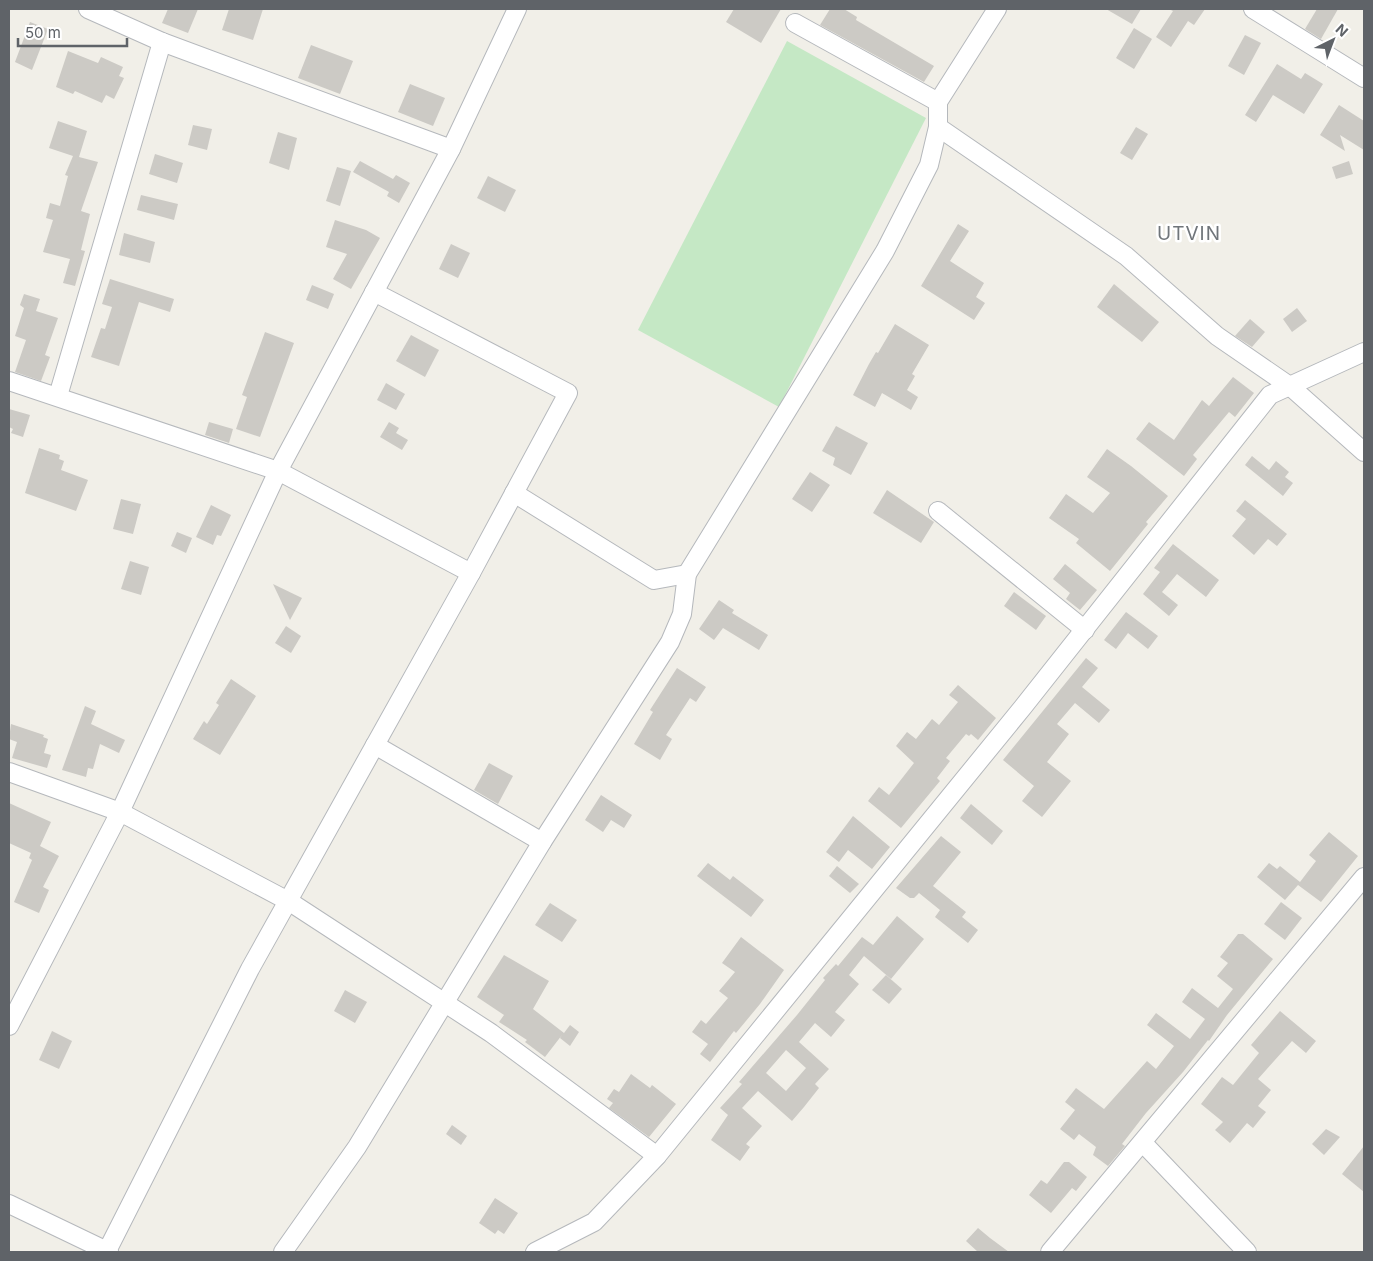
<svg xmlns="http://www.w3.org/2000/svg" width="1373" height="1261" viewBox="0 0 1373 1261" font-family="Inter,sans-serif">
	<rect width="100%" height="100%" fill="#f1efe8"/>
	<polygon fill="#c5e8c5" points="787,41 926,118 779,407 638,330"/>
	<g fill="#cccac5" fill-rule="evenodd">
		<polygon points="168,9 198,9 188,33 162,23"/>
		<polygon points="229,9 263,9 253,40 222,30"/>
		<polygon points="734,9 781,9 761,43 726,22"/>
		<polygon points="830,9 844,9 857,17 856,20 934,66 924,82 820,25"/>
		<polygon points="1106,9 1141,9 1132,24"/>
		<polygon points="1169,9 1205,9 1194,25 1188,21 1171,47 1156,37 1173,11"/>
		<polygon points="1317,9 1338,9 1321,39 1305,29"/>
		<polygon points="30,22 48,29 32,70 15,62"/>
		<polygon points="1134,28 1152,39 1134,69 1116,58"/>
		<polygon points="1245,35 1261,43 1244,75 1228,66"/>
		<polygon points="311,45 353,61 340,94 298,78"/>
		<polygon points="68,51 98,63 101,57 123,67 119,76 124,78 114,99 106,95 102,103 75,91 73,94 56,87"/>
		<polygon points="1277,64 1301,79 1305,73 1323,84 1304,114 1273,95 1256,122 1245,115"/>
		<polygon points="410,84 445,98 433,126 398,112"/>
		<polygon points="1339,105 1364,121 1364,150 1340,135 1345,151 1320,135"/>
		<polygon points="58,121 87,131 79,157 98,162 81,211 90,214 81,250 85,251 75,286 63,283 70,259 43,252 53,220 46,218 50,203 60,206 68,176 65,175 73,156 49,148"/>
		<polygon points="193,125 212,129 207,150 188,145"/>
		<polygon points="1136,127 1148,134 1132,160 1120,153"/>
		<polygon points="278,132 297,138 289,170 269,163"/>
		<polygon points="155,154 183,163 177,183 149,174"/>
		<polygon points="360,161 393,179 396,175 410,183 399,203 387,196 389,192 353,172"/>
		<polygon points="1349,161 1353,174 1336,179 1332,167"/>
		<polygon points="337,167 351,171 340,206 326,201"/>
		<polygon points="488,176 516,190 505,212 477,198"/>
		<polygon points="141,195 178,204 174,220 137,210"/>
		<polygon points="335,220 366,230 380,238 351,289 333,279 347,254 326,247"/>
		<polygon points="958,224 969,231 950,261 984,283 976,297 985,303 974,320 921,286"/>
		<polygon points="124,233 155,242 150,263 119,255"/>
		<polygon points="451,244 470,253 458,278 439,269"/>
		<polygon points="110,279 174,299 170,312 139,302 119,366 91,357 101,328 105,329 112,307 102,304"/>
		<polygon points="1114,284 1159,322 1142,342 1097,307"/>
		<polygon points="312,285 334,294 328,309 306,300"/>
		<polygon points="24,294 40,299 36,311 58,318 45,355 50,357 41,381 15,372 26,340 15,336 24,308 20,305"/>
		<polygon points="1297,308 1307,321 1292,332 1283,319"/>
		<polygon points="1250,319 1265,332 1252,347 1235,336"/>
		<polygon points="895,324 929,345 912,374 915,376 907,390 918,397 911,410 882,393 875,407 853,395 869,364 876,352 878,353"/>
		<polygon points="265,332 294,343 260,437 236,429 247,397 242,395"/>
		<polygon points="411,335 439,350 425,377 396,361"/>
		<polygon points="1233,377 1254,393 1235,417 1229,412 1193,455 1197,459 1184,476 1136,439 1149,422 1174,440 1202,400 1209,406"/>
		<polygon points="386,383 405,394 396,410 377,400"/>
		<polygon points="9,409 30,415 23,437 11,433 13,429 9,427"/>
		<polygon points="209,422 233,429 229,443 205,435"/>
		<polygon points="389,422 399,428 396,433 408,440 402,450 380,437"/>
		<polygon points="836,426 868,443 851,475 833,465 835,458 822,451"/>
		<polygon points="39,448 60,455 59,459 64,461 61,470 88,480 76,511 25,493"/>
		<polygon points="1107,449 1131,466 1168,496 1146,522 1148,524 1110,571 1076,543 1079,539 1049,518 1066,494 1093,513 1110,493 1087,477"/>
		<polygon points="1252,456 1269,470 1276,461 1289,472 1285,477 1293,483 1283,496 1245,465"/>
		<polygon points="810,472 830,485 812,512 792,499"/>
		<polygon points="887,490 934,522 921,543 873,513"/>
		<polygon points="121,499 141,504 133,534 113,529"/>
		<polygon points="1245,500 1287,534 1277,546 1268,539 1254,555 1232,536 1246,519 1236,511"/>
		<polygon points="211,505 231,515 221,536 217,535 213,545 196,537"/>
		<polygon points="177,532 192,538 186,553 171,546"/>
		<polygon points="1173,544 1219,580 1206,597 1177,574 1162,592 1178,605 1169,616 1143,594 1160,572 1154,568"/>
		<polygon points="130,561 149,567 141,595 121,589"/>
		<polygon points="1065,564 1097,590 1080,610 1066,599 1070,593 1053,579"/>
		<polygon points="273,584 302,598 290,620"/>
		<polygon points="1014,592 1046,616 1036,630 1004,606"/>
		<polygon points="719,600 734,610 732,613 768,635 759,650 723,628 714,640 699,629"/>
		<polygon points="1126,612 1158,636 1148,649 1128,633 1116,649 1104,640"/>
		<polygon points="286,626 301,636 291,653 275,643"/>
		<polygon points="1086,658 1098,668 1082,687 1110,710 1099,723 1075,703 1057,724 1069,734 1047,762 1071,781 1042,817 1022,801 1034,786 1003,760"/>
		<polygon points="677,668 706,687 696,702 690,698 666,735 672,739 660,760 634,744 653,712 650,710"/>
		<polygon points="231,679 256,696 220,755 193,739 204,721 207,724 219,705 216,703"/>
		<polygon points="958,685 996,718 978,740 971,734 969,736 966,734 946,758 950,761 937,778 940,781 901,828 868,801 879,787 889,795 914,763 896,746 907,732 916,739 932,719 939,725 958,702 949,695"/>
		<polygon points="85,706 96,711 91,724 125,740 119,753 100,744 93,769 88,768 86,777 62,770"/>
		<polygon points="11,724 44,735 43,737 48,739 44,753 51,755 47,768 12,758 17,742 9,739"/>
		<polygon points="489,763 513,776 498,804 474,790"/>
		<polygon points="601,795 632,815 624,828 611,820 603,832 585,820"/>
		<polygon points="9,803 51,822 40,846 59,856 43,887 49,890 39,913 14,902 32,860 29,858 31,853 9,843"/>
		<polygon points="971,804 1003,831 992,845 960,818"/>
		<polygon points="853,816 890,847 872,869 848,850 839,862 826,852"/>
		<polygon points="1329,832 1358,856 1321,902 1298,885 1285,900 1257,877 1269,863 1277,869 1280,866 1300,882 1316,861 1309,855"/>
		<polygon points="941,836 961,852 933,886 966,912 962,917 978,930 968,943 935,917 940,910 919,893 914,898 910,898 896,888"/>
		<polygon points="708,863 730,880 733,876 764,900 751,917 697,876"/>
		<polygon points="837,866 859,884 850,893 829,876"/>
		<polygon points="1281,902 1302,918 1285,940 1264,924"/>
		<polygon points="550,903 577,920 562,942 535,925"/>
		<path d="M 897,916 L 924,939 L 891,979 L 864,956 L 849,975 L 859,984 L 835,1012 L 845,1020 L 831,1037 L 815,1023 L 799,1042 L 829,1069 L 815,1084 L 819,1088 L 804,1107 L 792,1121 L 758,1091 L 742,1108 L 762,1126 L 746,1144 L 750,1147 L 740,1161 L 711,1140 L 728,1115 L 720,1108 L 742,1084 L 739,1082 L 797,1015 L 825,980 L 823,978 L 836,964 L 838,966 L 862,937 L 873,945 ZM 786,1050 L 806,1068 L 786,1091 L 766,1073 Z"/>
		<polygon points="1238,934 1243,934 1273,959 1227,1015 1209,1041 1208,1040 1183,1072 1146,1113 1122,1144 1125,1146 1108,1166 1093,1155 1096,1147 1079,1134 1074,1140 1060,1129 1075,1110 1065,1102 1076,1088 1104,1109 1147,1061 1156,1069 1174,1046 1147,1025 1156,1013 1190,1039 1205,1019 1182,1002 1192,988 1218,1008 1233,989 1217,976 1228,963 1220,957"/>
		<polygon points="741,937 784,970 760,1004 736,1033 734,1031 710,1062 700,1054 708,1044 692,1032 701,1020 706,1024 728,998 719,991 735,972 722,963"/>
		<polygon points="504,955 549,981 533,1009 564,1033 570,1025 579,1032 570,1046 560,1038 562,1035 545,1057 525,1042 527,1040 499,1022 504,1015 477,997"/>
		<polygon points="886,975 902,989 889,1004 872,990"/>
		<polygon points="345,990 367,1002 355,1023 334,1011"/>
		<polygon points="1280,1011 1316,1041 1306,1053 1292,1041 1258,1079 1271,1090 1258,1106 1266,1112 1253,1128 1247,1123 1230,1143 1215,1130 1223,1122 1201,1104 1222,1077 1233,1085 1259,1053 1251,1045"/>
		<polygon points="52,1031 72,1041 59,1069 39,1060"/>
		<polygon points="631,1074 650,1088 652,1085 676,1104 649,1137 609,1108 613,1103 607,1099 614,1089 619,1092"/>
		<polygon points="452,1125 467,1136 461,1145 446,1134"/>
		<polygon points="1326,1129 1340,1137 1324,1155 1312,1144"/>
		<polygon points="1364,1146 1364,1192 1342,1174"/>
		<polygon points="1064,1162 1069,1162 1087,1177 1076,1191 1072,1188 1051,1213 1029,1195 1041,1180 1047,1184"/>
		<polygon points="495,1198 518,1213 504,1234 498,1230 495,1234 479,1223"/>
		<polygon points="978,1228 990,1238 1009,1252 978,1252 966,1241"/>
	</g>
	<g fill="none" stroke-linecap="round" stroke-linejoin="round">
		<defs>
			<g id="minor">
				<polyline points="88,9 162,42 451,149"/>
				<polyline points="1253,9 1364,78"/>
				<polyline points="795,23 938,102"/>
				<polyline points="938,127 1126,256 1217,336 1291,387 1364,452"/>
				<polyline points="9,381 278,471 471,573"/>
				<polyline points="58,396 162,42"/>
				<polyline points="514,493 654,580 687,574"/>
				<polyline points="938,511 1085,630"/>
				<polyline points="375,745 542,842"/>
				<polyline points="9,772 120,812 278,471 451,149 517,9"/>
				<polyline points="9,1026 120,812 290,902 491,1033 657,1156"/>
				<polyline points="1143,1143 1247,1252"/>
				<polyline points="9,1204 109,1252"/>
				<polyline points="107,1251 250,969 471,573 568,393 374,292"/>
				<polyline points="283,1252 357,1147 542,842 670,642 682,614 687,574 885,251 929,165 938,127 938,102 997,9"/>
				<polyline points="535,1252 594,1222 657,1156 1023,707 1270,395 1364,352"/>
				<polyline points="1050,1252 1364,877"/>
			</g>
		</defs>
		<use href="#minor" stroke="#b5b8bc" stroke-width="20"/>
		<use href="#minor" stroke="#fff" stroke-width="18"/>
	</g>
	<g text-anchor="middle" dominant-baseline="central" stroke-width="5" stroke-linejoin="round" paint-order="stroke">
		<g font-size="19" letter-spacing="1" fill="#70757a" stroke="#fff">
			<text x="1189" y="233">UTVIN</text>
		</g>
	</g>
	<rect width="1373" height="1261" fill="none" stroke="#5f6368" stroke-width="20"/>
	<g transform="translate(1333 40) rotate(42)" stroke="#ffffff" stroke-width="4" paint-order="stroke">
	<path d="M0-4L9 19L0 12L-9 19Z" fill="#5f6368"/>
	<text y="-8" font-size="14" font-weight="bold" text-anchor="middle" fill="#5f6368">N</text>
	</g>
	<path d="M18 38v8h109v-8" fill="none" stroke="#5f6368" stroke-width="2.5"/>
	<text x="25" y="38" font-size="15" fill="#5f6368" stroke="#ffffff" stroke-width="4" paint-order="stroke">50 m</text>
</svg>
